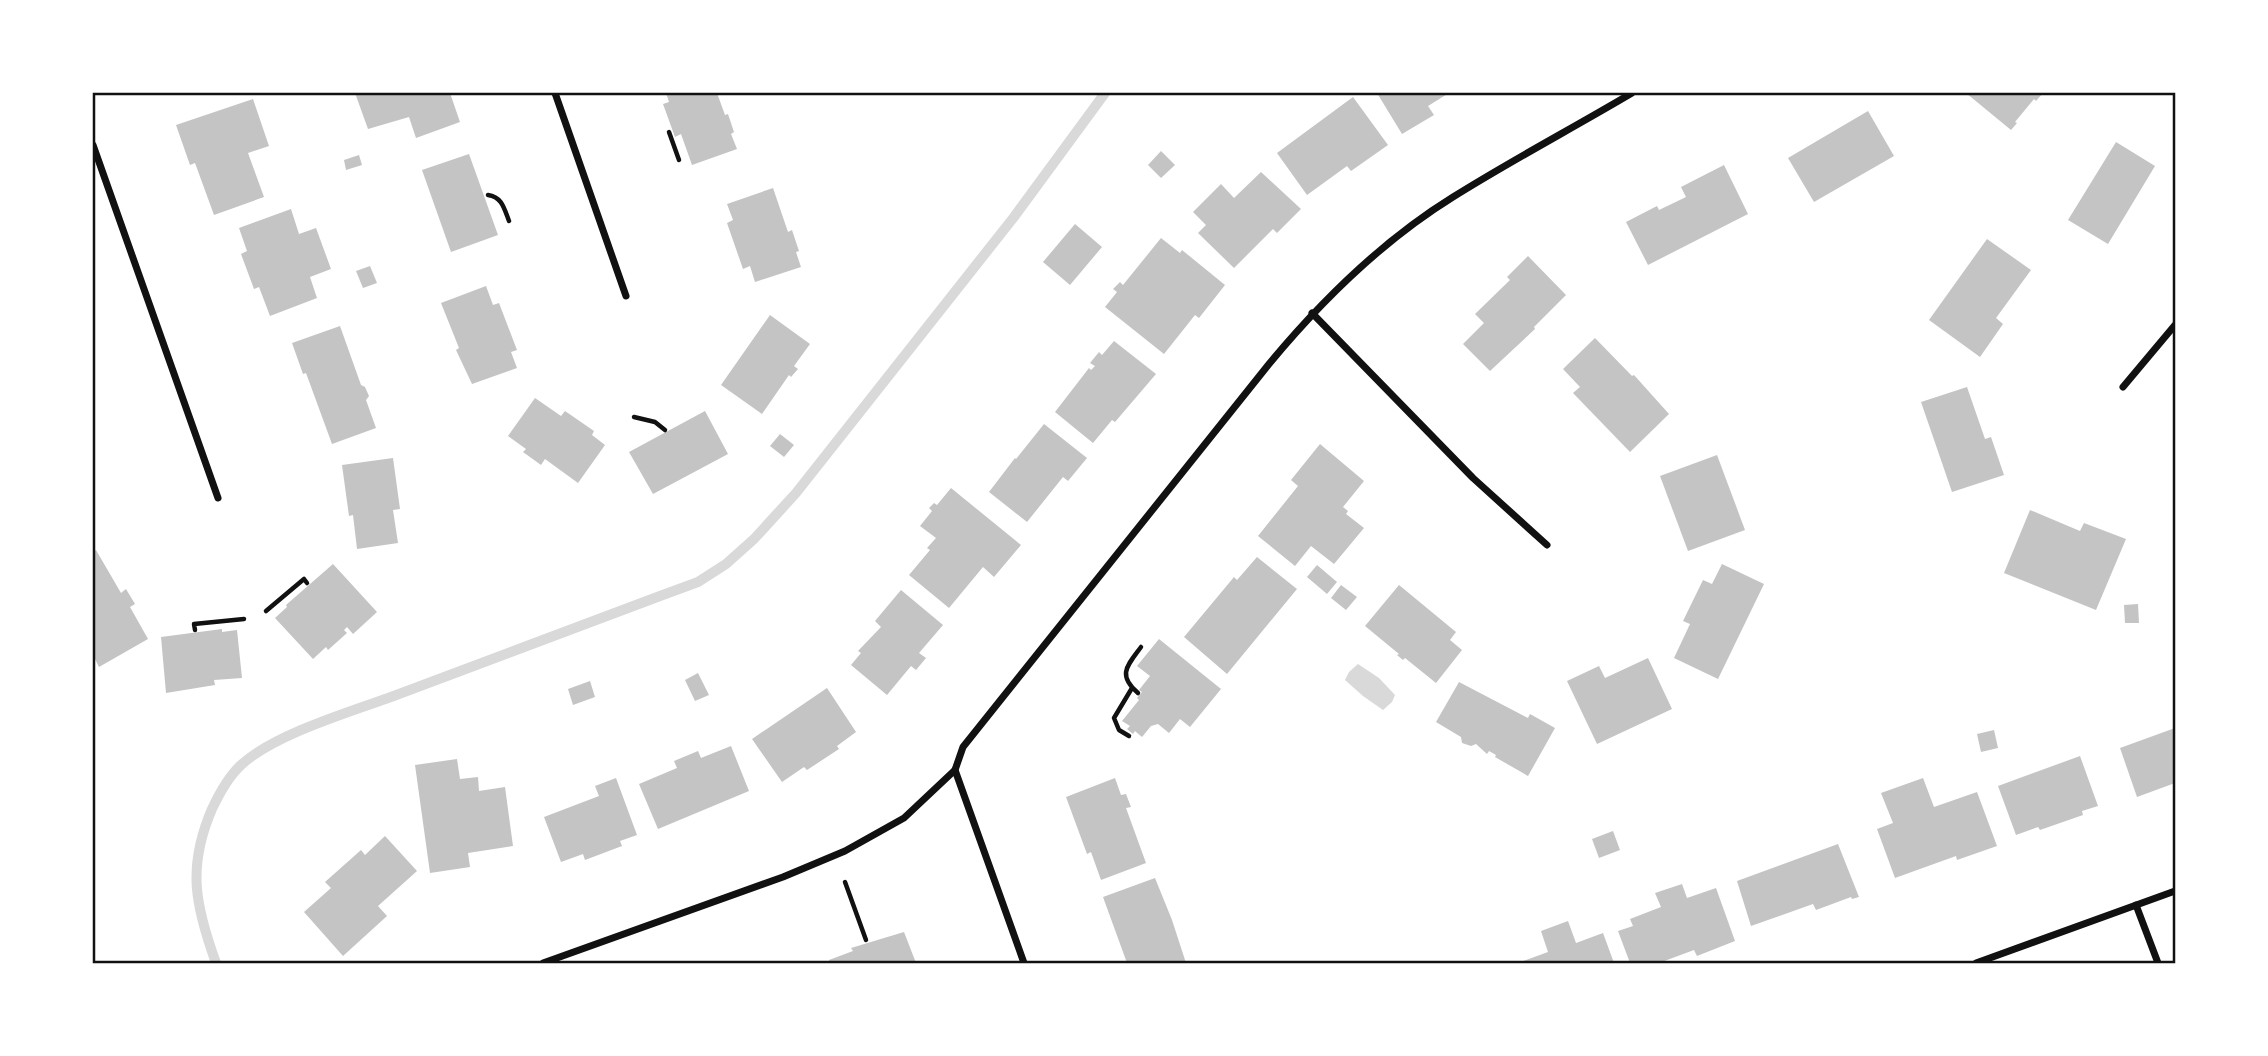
<svg xmlns="http://www.w3.org/2000/svg" width="2268" height="1056" viewBox="0 0 2268 1056" font-family="'PT Sans Narrow',sans-serif">
	<rect width="100%" height="100%" fill="#fff"/>
	<polygon fill="#d9d9d9" points="1358,664 1379,678 1395,695 1392,702 1383,710 1363,696 1345,680 1349,672"/>
	<g fill="none" stroke-linecap="round" stroke-linejoin="round">
		<path stroke="#d9d9d9" stroke-width="10" d="M 216,963 C 195,905 187,867 212,809 C 219,794 229,776 241,765 C 273,735 349,712 391,697 C 481,663 570,630 660,596 L 698,582 L 726,564 L 754,539 L 796,493 L 1014,217 L 1105,93"/>
	</g>
	<g fill="#c4c4c4">
		<polygon points="355,93 450,93 460,122 416,138 409,117 368,129"/>
		<polygon points="666,93 717,93 725,115 728,114 734,132 731,134 737,149 692,165 681,134 675,137 663,104 669,102"/>
		<polygon points="1377,93 1449,93 1428,106 1434,115 1402,134"/>
		<polygon points="1966,93 2043,93 2036,101 2034,99 2015,122 2017,123 2011,130"/>
		<polygon points="1353,97 1388,145 1351,171 1347,166 1307,195 1277,153"/>
		<polygon points="253,99 269,146 248,153 264,197 214,215 195,163 190,165 176,125"/>
		<polygon points="1868,111 1894,156 1814,202 1788,158"/>
		<polygon points="2116,142 2155,166 2108,244 2068,220"/>
		<polygon points="1161,151 1175,165 1161,178 1148,165"/>
		<polygon points="469,154 498,235 451,252 422,170"/>
		<polygon points="359,155 362,165 346,170 344,160"/>
		<polygon points="1724,165 1748,214 1648,265 1626,222 1657,206 1659,210 1686,197 1681,187"/>
		<polygon points="1261,172 1301,209 1277,233 1273,229 1234,268 1198,233 1206,225 1193,212 1221,184 1234,198"/>
		<polygon points="773,188 788,232 792,230 799,251 796,252 801,267 755,282 750,266 743,269 727,223 733,220 727,204"/>
		<polygon points="291,209 299,234 316,228 331,269 310,277 317,298 270,316 259,287 254,289 241,254 247,251 239,228"/>
		<polygon points="1075,224 1102,247 1070,285 1043,262"/>
		<polygon points="1161,238 1180,253 1182,250 1225,285 1199,318 1195,315 1164,354 1105,307 1117,292 1113,289 1120,282 1123,285"/>
		<polygon points="1987,239 2031,270 1996,318 2003,324 1980,357 1929,320"/>
		<polygon points="1528,256 1566,295 1534,327 1535,329 1490,371 1463,344 1484,323 1475,314 1510,280 1507,277"/>
		<polygon points="370,266 377,283 363,288 356,271"/>
		<polygon points="486,286 493,305 499,303 517,350 511,352 517,368 472,384 456,350 459,348 441,303"/>
		<polygon points="770,315 810,344 794,366 798,369 791,377 789,375 762,414 721,385"/>
		<polygon points="340,326 361,385 365,387 369,396 366,400 376,428 332,444 306,373 303,374 292,343"/>
		<polygon points="1595,338 1632,376 1634,375 1669,414 1630,452 1573,393 1580,387 1563,369"/>
		<polygon points="1114,341 1156,374 1115,422 1112,420 1093,443 1055,412 1089,368 1091,370 1095,366 1090,363 1099,352 1102,355"/>
		<polygon points="1967,387 1985,439 1991,437 2004,475 1952,492 1921,402"/>
		<polygon points="535,398 561,416 565,411 594,431 592,435 605,445 578,483 545,459 541,465 523,452 526,449 508,436"/>
		<polygon points="705,411 728,454 653,494 629,452"/>
		<polygon points="1044,424 1087,458 1068,481 1063,477 1027,522 989,492 1015,458 1016,459"/>
		<polygon points="780,434 794,445 784,457 770,446"/>
		<polygon points="1320,444 1364,481 1343,507 1348,511 1346,514 1364,528 1334,564 1311,546 1295,566 1258,536 1298,486 1291,480"/>
		<polygon points="1717,455 1745,530 1688,551 1660,476"/>
		<polygon points="393,458 400,509 393,510 398,543 357,549 353,515 349,516 342,465"/>
		<polygon points="951,488 1021,545 994,577 983,567 949,608 909,575 930,550 927,548 936,538 920,526 932,511 929,508 934,503 937,505"/>
		<polygon points="2030,510 2080,531 2084,523 2126,539 2096,610 2004,573"/>
		<polygon points="96,550 121,593 126,589 135,604 130,607 148,639 99,667 93,655 93,552"/>
		<polygon points="1257,557 1297,589 1227,674 1184,637 1234,577 1237,580"/>
		<polygon points="333,564 377,612 353,634 347,627 344,630 347,633 328,650 326,647 313,659 275,618 287,607 286,605"/>
		<polygon points="1722,564 1764,584 1718,679 1674,658 1690,624 1683,621 1703,580 1712,584"/>
		<polygon points="1317,565 1337,582 1327,594 1307,577"/>
		<polygon points="1341,585 1357,597 1346,610 1331,598"/>
		<polygon points="1399,585 1456,632 1450,640 1462,650 1436,683 1405,658 1403,660 1397,655 1399,654 1365,626"/>
		<polygon points="901,590 943,625 919,653 926,658 916,670 911,666 887,695 851,665 861,653 858,651 881,627 875,621"/>
		<polygon points="2138,604 2139,623 2125,623 2124,605"/>
		<polygon points="222,629 222,632 237,630 242,678 214,680 215,685 166,693 161,637"/>
		<polygon points="1159,639 1221,689 1190,727 1180,719 1169,733 1158,724 1151,726 1142,737 1135,731 1133,734 1127,729 1130,726 1122,721 1139,700 1137,698 1142,692 1139,690 1150,676 1137,666"/>
		<polygon points="1648,658 1672,709 1597,744 1567,681 1599,666 1605,678"/>
		<polygon points="698,673 709,695 695,701 685,680"/>
		<polygon points="590,681 595,697 573,705 568,689"/>
		<polygon points="1459,682 1528,718 1530,714 1555,728 1528,776 1495,757 1496,755 1489,751 1487,754 1476,744 1471,746 1462,743 1461,737 1436,722"/>
		<polygon points="827,688 856,732 837,746 839,749 807,770 804,767 782,782 752,739"/>
		<polygon points="2175,728 2175,783 2137,797 2120,748"/>
		<polygon points="1994,730 1998,748 1981,752 1977,734"/>
		<polygon points="731,746 749,791 658,829 639,784 677,768 674,761 698,751 701,758"/>
		<polygon points="2080,756 2098,806 2082,811 2083,815 2040,830 2038,827 2016,835 1998,786"/>
		<polygon points="457,759 460,779 478,777 479,791 505,787 513,846 468,853 470,867 430,873 415,765"/>
		<polygon points="616,778 637,835 620,841 622,846 585,860 583,854 561,862 544,817 599,796 595,786"/>
		<polygon points="1115,778 1121,795 1126,794 1131,807 1126,808 1146,863 1101,880 1091,852 1087,854 1066,797"/>
		<polygon points="1923,778 1934,807 1977,792 1997,846 1957,860 1956,856 1895,878 1877,829 1893,823 1881,793"/>
		<polygon points="1613,831 1620,850 1599,858 1592,839"/>
		<polygon points="385,836 417,871 378,906 387,916 343,956 304,912 331,888 325,882 361,850 365,855"/>
		<polygon points="1838,844 1859,897 1852,899 1851,897 1816,910 1813,904 1751,926 1737,881"/>
		<polygon points="1155,878 1172,920 1186,963 1127,963 1103,897"/>
		<polygon points="1682,884 1687,898 1716,888 1735,941 1697,956 1694,950 1659,963 1630,963 1618,931 1633,926 1630,919 1661,907 1655,893"/>
		<polygon points="1568,921 1576,943 1603,933 1614,963 1518,963 1548,952 1541,931"/>
		<polygon points="904,932 916,963 830,963 829,960 853,951 851,948"/>
	</g>
	<g fill="none" stroke-linecap="round" stroke-linejoin="round">
		<g stroke="#111" stroke-width="4.5">
			<polyline points="669,132 679,160"/>
			<path d="M 488,195 C 502,197 504,208 509,221"/>
			<polyline points="634,417 655,422 665,430"/>
			<polyline points="266,611 304,579 307,583"/>
			<polyline points="195,630 194,624 244,619"/>
			<path d="M 1138,693 C 1117,675 1127,666 1141,647"/>
			<polyline points="1129,736 1119,730 1114,718 1132,688"/>
			<polyline points="845,882 866,940"/>
		</g>
		<g stroke="#111" stroke-width="7">
			<polyline points="555,93 626,296"/>
			<polyline points="93,145 218,498"/>
			<polyline points="1312,313 1473,478 1547,545"/>
			<polyline points="2123,387 2175,325"/>
			<polyline points="955,770 1024,963"/>
			<polyline points="2136,905 2158,963"/>
			<path d="M 543,963 L 783,877 L 845,851 L 904,818 L 955,770 L 963,747 L 1269,364 C 1322,300 1382,241 1453,197 C 1512,160 1573,128 1632,93"/>
			<polyline points="1976,963 2175,891"/>
		</g>
	</g>
	<rect width="2268" height="1056" fill="none" stroke="#ffffff" stroke-width="189"/>
	<rect x="94" y="94" width="2080" height="868" fill="none" stroke="#111" stroke-width="2.5"/>
</svg>
